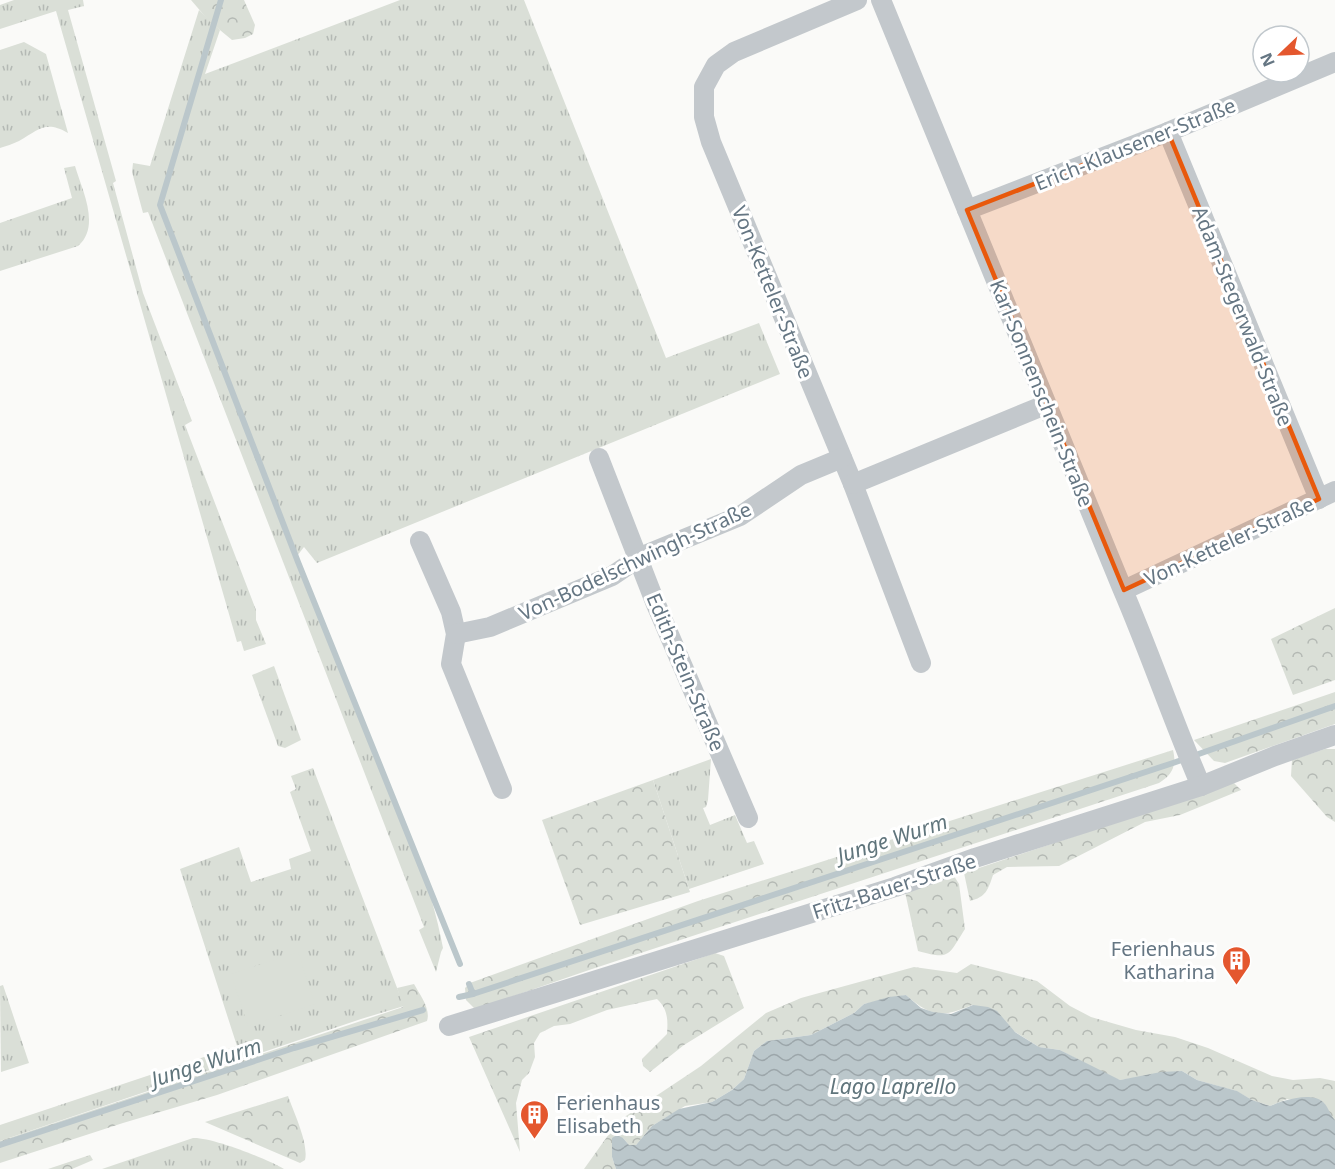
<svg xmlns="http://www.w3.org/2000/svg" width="1335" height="1169" viewBox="0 0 1335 1169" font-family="'Noto Sans',sans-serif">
	<defs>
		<pattern id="grass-tufts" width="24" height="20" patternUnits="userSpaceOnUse" patternTransform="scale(1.5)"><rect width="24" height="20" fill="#dadfd7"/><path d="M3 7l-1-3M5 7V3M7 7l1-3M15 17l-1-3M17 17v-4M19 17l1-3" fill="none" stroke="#b4b9b4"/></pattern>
		<pattern id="forest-crowns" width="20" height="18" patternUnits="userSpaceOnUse" patternTransform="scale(1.5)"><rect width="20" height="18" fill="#dadfd7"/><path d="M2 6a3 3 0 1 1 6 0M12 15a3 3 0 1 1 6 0" fill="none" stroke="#b4b9b4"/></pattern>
		<pattern id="water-waves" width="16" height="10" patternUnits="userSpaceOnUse" patternTransform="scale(1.5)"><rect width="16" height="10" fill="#bbc7cb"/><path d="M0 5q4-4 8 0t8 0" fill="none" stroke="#9ca6aa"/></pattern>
	</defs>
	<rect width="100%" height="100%" fill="#fafaf8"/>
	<g fill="url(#grass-tufts)">
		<polygon points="14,0 83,0 84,6 68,10 116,181 113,183 143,293 192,421 185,425 256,610 256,620 266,644 244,651 241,641 237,642 56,11 0,29 0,5"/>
		<path d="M 400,0 L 524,0 L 666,358 L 759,323 L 780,374 L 317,563 L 304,547 L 297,556 C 318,613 339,670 363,726 C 394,798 429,871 443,948 L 441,952 L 436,972 L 419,930 L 424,927 L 148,212 L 143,213 L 132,172 L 133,163 L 150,166 L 199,10 L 220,30 L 205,74 Z"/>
		<path d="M 24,42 L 46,54 L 68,133 C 45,120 39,130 19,141 C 13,144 6,146 0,148 L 0,50 Z"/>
		<path d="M 75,166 C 82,190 101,226 78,246 L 0,271 L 0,223 L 72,198 L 64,168 Z"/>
		<polygon points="274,666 301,740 285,748 278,746 252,675"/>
		<polygon points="711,759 708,800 706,807 703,808 710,825 735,815 747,843 754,841 764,864 689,889 653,780"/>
		<polygon points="313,768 404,1006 361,1019 0,1141 0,1125 237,1046 180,869 239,847 251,882 291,869 289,859 311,851 290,792 296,789 291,776"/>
		<polygon points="3,985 29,1063 1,1072 0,986"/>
		<path d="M 193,1138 C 212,1137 267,1159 284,1169 L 102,1169 Z"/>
	</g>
	<g fill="url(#forest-crowns)">
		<polygon points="191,0 244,0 255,25 253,34 245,38 232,40 209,21"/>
		<polygon points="1335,608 1335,680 1293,695 1271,639"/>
		<polygon points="1335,692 1335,724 1225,763 1214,761 1194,740"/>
		<polygon points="1325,749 1335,749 1335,822 1327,817 1291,776 1292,760"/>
		<path d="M 1173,750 C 1177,766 1172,775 1159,783 L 592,969 L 479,1008 L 474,1008 L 466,1000 L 465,988 L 470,983 L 698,901 Z"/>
		<polygon points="653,780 690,892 580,925 542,820"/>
		<path d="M 1234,783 L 1241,790 L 1180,815 L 1145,822 L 1059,866 L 1007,867 L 993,875 C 988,890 986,897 970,901 L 964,873 Z"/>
		<path d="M 954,876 L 959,884 L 965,929 C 948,956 950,960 918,951 L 905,892 Z"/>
		<path d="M 715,953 L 724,956 L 744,1008 L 684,1045 L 650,1072 L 643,1066 L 642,1059 L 667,1034 C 668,1020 668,1009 657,999 L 607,1010 L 570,1024 L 554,1026 L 540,1033 L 534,1043 L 535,1057 L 529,1073 L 522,1080 L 516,1103 L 520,1152 L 469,1037 Z"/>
		<path d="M 971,964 L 1037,981 L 1070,1006 L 1091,1017 L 1136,1030 L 1175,1037 L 1208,1048 L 1272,1076 L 1293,1080 L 1320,1078 L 1335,1081 L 1335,1120 L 1329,1114 L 1324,1103 L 1287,1099 L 1270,1106 L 1252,1100 L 1236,1091 L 1197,1080 L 1182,1071 L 1120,1080 L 1111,1077 L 1060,1050 L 1039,1047 L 972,1005 C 942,1018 931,1017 906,995 L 864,1004 L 854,1013 L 811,1035 L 767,1041 L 754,1051 L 744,1079 L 732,1090 L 712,1102 L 685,1106 L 652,1126 L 636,1145 L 629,1145 L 623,1138 L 612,1138 L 612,1157 L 616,1169 L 584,1169 L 609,1134 L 626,1116 L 701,1066 L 766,1013 L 801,998 L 914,967 L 957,973 Z"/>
		<path d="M 414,984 C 420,995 431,1009 427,1021 L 217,1095 L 123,1123 L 0,1163 L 0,1141 L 403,1007 L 397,988 Z"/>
		<path d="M 288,1096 C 294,1113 309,1144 305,1160 L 300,1163 L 205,1122 Z"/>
		<polygon points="90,1155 93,1160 72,1169 48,1169"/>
	</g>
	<polygon fill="#dadfd7" points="298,952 315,1004 248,1026 231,974"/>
	<path fill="url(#water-waves)" d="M 906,995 L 921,1008 L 933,1012 L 951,1014 L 973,1005 L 988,1007 L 997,1011 L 1015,1032 L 1039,1047 L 1060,1050 L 1120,1080 L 1161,1072 L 1182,1071 L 1197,1080 L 1237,1091 L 1252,1100 L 1270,1106 C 1283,1100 1314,1090 1325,1104 C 1329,1109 1330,1115 1335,1120 L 1335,1169 L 616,1169 L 612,1157 L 612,1138 L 617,1135 L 623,1138 L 629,1145 L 636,1145 L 652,1126 L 679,1109 L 712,1102 L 732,1090 L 744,1079 L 754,1051 L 767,1041 L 811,1035 L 854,1013 L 864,1004 L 889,997 Z"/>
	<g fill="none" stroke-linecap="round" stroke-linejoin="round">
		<g stroke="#bbc7cb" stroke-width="6">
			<polyline points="221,0 160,205 298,562 460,964"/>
			<polyline points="469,984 473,994"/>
			<polyline points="459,997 473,994 1173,763 1335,706"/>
			<polyline points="0,1145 294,1048 423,1010"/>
		</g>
		<g stroke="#c3c8cc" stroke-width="20">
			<polyline points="857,0 734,52 716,65 704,87 704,117 711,142 853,484 921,663"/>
			<path d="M 881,0 C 961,196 1041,392 1122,588 C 1150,653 1173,721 1201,786"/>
			<polyline points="1168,132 1319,499"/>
			<polyline points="967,210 1168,132 1335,62"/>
			<polyline points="599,458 655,602 748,818"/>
			<polyline points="853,484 1045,405"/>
			<polyline points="420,541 451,612 456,634 451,664 502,789"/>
			<polyline points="1124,590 1335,491"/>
			<polyline points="456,634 490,627 612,576 640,557 740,516 801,475 842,458"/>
			<polyline points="449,1026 895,887 975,858 1201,786 1275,756 1335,735"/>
		</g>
	</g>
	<path fill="#e8590c" fill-opacity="0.2" stroke="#e8590c" stroke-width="4.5" stroke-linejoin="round" d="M 1168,132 L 1319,499 L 1124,590 L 967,210 Z"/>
	<defs>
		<symbol id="building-pin" viewBox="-11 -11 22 30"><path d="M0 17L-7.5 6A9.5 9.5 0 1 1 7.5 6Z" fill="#e4572e" stroke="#fff"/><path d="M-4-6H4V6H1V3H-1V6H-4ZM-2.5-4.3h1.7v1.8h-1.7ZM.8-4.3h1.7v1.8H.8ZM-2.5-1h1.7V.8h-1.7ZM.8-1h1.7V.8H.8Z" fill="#fff"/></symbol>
	</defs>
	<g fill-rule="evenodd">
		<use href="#building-pin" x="1220" y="944" width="33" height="45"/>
		<use href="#building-pin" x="518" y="1098" width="33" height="45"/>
	</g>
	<g text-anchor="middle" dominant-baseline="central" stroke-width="6" stroke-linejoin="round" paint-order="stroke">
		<g font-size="20" fill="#657683" stroke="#fff">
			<text transform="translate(1135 144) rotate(-22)">Erich-Klausener-Straße</text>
			<text transform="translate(773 292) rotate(68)">Von-Ketteler-Straße</text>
			<text transform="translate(1243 316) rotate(68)">Adam-Stegerwald-Straße</text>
			<text transform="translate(1042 393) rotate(68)">Karl-Sonnenschein-Straße</text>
			<text transform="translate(1229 541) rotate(-25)">Von-Ketteler-Straße</text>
			<text transform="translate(635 561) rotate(-25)">Von-Bodelschwingh-Straße</text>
			<text transform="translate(686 672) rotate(67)">Edith-Stein-Straße</text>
			<text transform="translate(894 886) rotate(-18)">Fritz-Bauer-Straße</text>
		</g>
		<g font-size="20" fill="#657683" stroke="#fff" text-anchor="end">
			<text x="1215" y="948">Ferienhaus<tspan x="1215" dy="23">Katharina</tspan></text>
			<text x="556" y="1102" text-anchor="start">Ferienhaus<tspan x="556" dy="23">Elisabeth</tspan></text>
		</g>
		<g font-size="21" font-style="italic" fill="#60757c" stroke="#fff">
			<text transform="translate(892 838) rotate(-18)">Junge Wurm</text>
			<text transform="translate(206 1062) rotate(-18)">Junge Wurm</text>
			<text x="893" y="1086">Lago Laprello</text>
		</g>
	</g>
	<g transform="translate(1281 54) rotate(247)"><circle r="28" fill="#ffffff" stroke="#c1c8cd" stroke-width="1.5"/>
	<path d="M0-4.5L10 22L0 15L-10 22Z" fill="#e4572e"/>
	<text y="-9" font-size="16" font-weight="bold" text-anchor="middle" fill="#657683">N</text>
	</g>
</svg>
